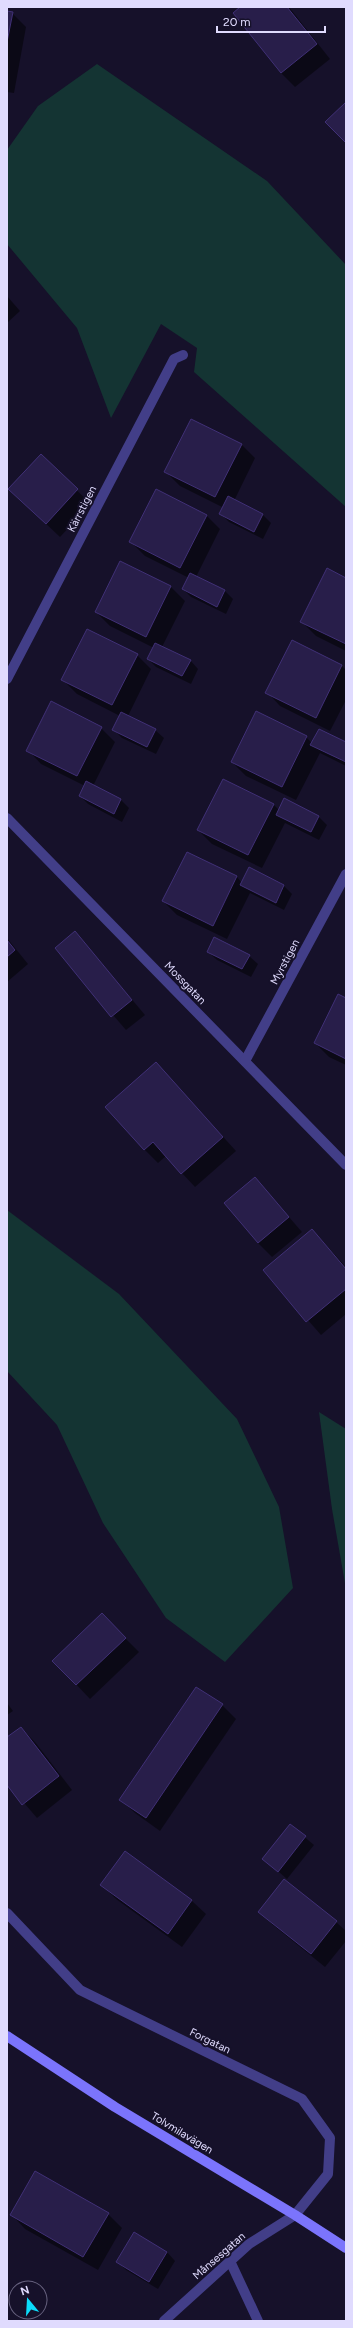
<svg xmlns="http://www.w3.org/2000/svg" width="353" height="2328" viewBox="0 0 353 2328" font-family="Figtree,sans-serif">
	<rect width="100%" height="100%" fill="#16112a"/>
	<g fill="#143433">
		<polygon points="97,64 267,181 346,265 346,507 194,372 197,348 161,324 111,418 77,328 7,244 7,150 38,106"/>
		<polygon points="7,1210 119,1294 237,1419 279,1507 293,1588 225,1662 166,1618 103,1523 57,1425 7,1371"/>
		<polygon points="319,1412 346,1429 346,1589 332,1509"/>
	</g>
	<g fill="#0007">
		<polygon points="242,7 289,7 330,59 295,87 281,73"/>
		<polygon points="7,12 12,13 26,27 14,93 7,92"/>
		<polygon points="7,296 20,311 7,323"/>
		<polygon points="241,444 255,458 234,501 263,515 271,523 263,539 229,522 221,514 224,508 180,486 166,472"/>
		<polygon points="41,456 91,504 60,537 24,503"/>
		<polygon points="206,515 220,529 196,577 225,591 233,599 226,614 191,597 183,589 189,578 145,556 131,542"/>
		<polygon points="346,579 346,651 316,636 302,622"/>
		<polygon points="171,587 185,601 162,647 190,660 198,669 191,684 156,667 148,659 154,648 110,626 96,612"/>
		<polygon points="292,641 342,666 346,670 346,700 330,731 280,706 267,692"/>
		<polygon points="137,655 151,669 128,716 155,730 164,738 156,754 122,738 113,729 120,716 77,694 63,680"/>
		<polygon points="101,728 115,742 93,786 121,800 129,808 122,822 88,804 80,796 85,786 41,764 28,750"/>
		<polygon points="306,737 312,743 346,743 346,766 320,753 296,800 246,776 232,762"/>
		<polygon points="273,804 279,810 318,816 327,825 319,840 285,823 262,868 212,844 198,830"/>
		<polygon points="187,853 237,877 242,883 250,869 284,886 292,894 284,910 250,893 227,939 177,915 163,901"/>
		<polygon points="75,932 145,1015 126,1030 56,949"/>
		<polygon points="7,938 28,964 7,982"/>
		<polygon points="208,952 249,956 258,964 251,977 217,960"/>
		<polygon points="346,999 346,1065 329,1057 315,1043"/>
		<polygon points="156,1063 236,1151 195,1187 166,1156 158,1163 144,1149"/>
		<polygon points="255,1178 302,1232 272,1257 258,1243"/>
		<polygon points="312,1230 346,1267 346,1314 321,1335 264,1270"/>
		<polygon points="116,1629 139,1652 90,1699 54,1661"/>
		<polygon points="7,1703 13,1711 7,1715"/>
		<polygon points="222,1705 236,1719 160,1831 135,1813 121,1800"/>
		<polygon points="21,1728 35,1742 72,1790 37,1818 7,1783 7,1739"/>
		<polygon points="290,1825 314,1845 287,1879 264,1859"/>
		<polygon points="125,1853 192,1901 206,1914 182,1947 116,1899 102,1885"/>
		<polygon points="259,1911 336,1922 346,1931 346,1941 325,1967 273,1925"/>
		<polygon points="108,2214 122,2228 98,2270 25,2229 12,2215"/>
		<polygon points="167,2252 175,2261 158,2289 126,2270 118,2262"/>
	</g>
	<g fill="#281e4a" stroke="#403076">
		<polygon points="240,7 287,7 317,44 281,73 233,13"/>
		<polygon points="7,11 13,12 7,42"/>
		<polygon points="346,102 346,143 325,122"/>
		<polygon points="191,419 242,444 215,497 164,472"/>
		<polygon points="41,454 78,489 46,524 8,489"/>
		<polygon points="156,489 207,515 180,568 129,542"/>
		<polygon points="228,496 263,514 254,532 219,514"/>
		<polygon points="120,561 171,586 146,637 95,612"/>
		<polygon points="327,568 346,578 346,644 300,622"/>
		<polygon points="190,573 225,590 217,607 182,589"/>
		<polygon points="87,629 138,654 112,705 61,680"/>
		<polygon points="292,640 342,665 316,718 265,693"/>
		<polygon points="155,643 191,660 182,676 147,659"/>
		<polygon points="51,701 102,727 77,776 26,751"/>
		<polygon points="256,711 307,736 282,787 231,762"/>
		<polygon points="121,712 156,729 147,747 112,730"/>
		<polygon points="319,729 346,742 346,762 310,745"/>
		<polygon points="223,779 274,804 248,855 197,830"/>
		<polygon points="86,781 121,799 114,814 79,796"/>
		<polygon points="284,798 319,816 311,832 276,815"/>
		<polygon points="187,852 237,876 213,926 162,901"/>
		<polygon points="249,867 284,885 276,903 240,885"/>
		<polygon points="75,931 132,1000 111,1017 55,948"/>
		<polygon points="214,937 250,955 242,969 207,952"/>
		<polygon points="7,940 15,950 7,957"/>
		<polygon points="338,994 346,998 346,1059 314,1043"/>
		<polygon points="156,1062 223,1137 181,1174 153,1142 144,1150 105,1107"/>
		<polygon points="255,1177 289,1217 258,1243 224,1203"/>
		<polygon points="312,1229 346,1269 346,1289 306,1322 263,1270"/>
		<polygon points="102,1613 126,1638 76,1685 52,1661"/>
		<polygon points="196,1687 223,1704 146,1818 119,1800"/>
		<polygon points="21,1727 59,1776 22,1805 7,1785 7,1737"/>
		<polygon points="290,1824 306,1836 278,1872 262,1859"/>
		<polygon points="125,1851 192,1900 168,1934 100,1885"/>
		<polygon points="284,1879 337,1921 311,1954 258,1912"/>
		<polygon points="35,2171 109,2213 83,2257 10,2215"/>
		<polygon points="134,2232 167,2252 149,2282 116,2262"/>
	</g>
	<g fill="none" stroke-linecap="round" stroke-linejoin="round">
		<polyline stroke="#423e88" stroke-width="10" points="230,2261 258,2321"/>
		<g stroke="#423e88" stroke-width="10">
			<polyline points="7,679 174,359 183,355"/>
			<polyline points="7,818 346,1165"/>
			<polyline points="245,1061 346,874"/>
			<polyline points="7,1913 80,1990 302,2099 330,2138 328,2174 295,2215 249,2244 164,2321"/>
		</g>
		<polyline stroke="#7b74fc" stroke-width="10" points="7,2036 115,2107 295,2215 346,2248"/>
	</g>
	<g text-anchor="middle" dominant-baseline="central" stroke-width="4" stroke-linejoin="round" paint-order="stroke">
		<g font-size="11" fill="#e0dbfe" stroke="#16112a">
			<text transform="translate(82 509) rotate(-63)">Kärrstigen</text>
			<text transform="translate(285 962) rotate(-62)">Myrstigen</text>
			<text transform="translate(185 983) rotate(46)">Mossgatan</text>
			<text transform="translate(210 2041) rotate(26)">Forgatan</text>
			<text transform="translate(182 2133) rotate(31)">Tolvmilavägen</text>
			<text transform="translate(219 2256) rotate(-41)">Månsesgatan</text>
		</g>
	</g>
	<rect width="353" height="2328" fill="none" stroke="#e0dbfe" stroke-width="16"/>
	<g transform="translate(28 2300) rotate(342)"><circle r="19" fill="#16112a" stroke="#67627f"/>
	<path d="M0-3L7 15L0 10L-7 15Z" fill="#0bdcfa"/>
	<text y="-6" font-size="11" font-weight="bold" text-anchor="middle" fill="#e0dbfe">N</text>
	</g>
	<path d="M217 26v6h108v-6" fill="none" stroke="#e0dbfe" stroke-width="2"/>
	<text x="223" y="26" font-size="12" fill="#e0dbfe" stroke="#16112a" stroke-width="3" paint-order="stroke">20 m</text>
</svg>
